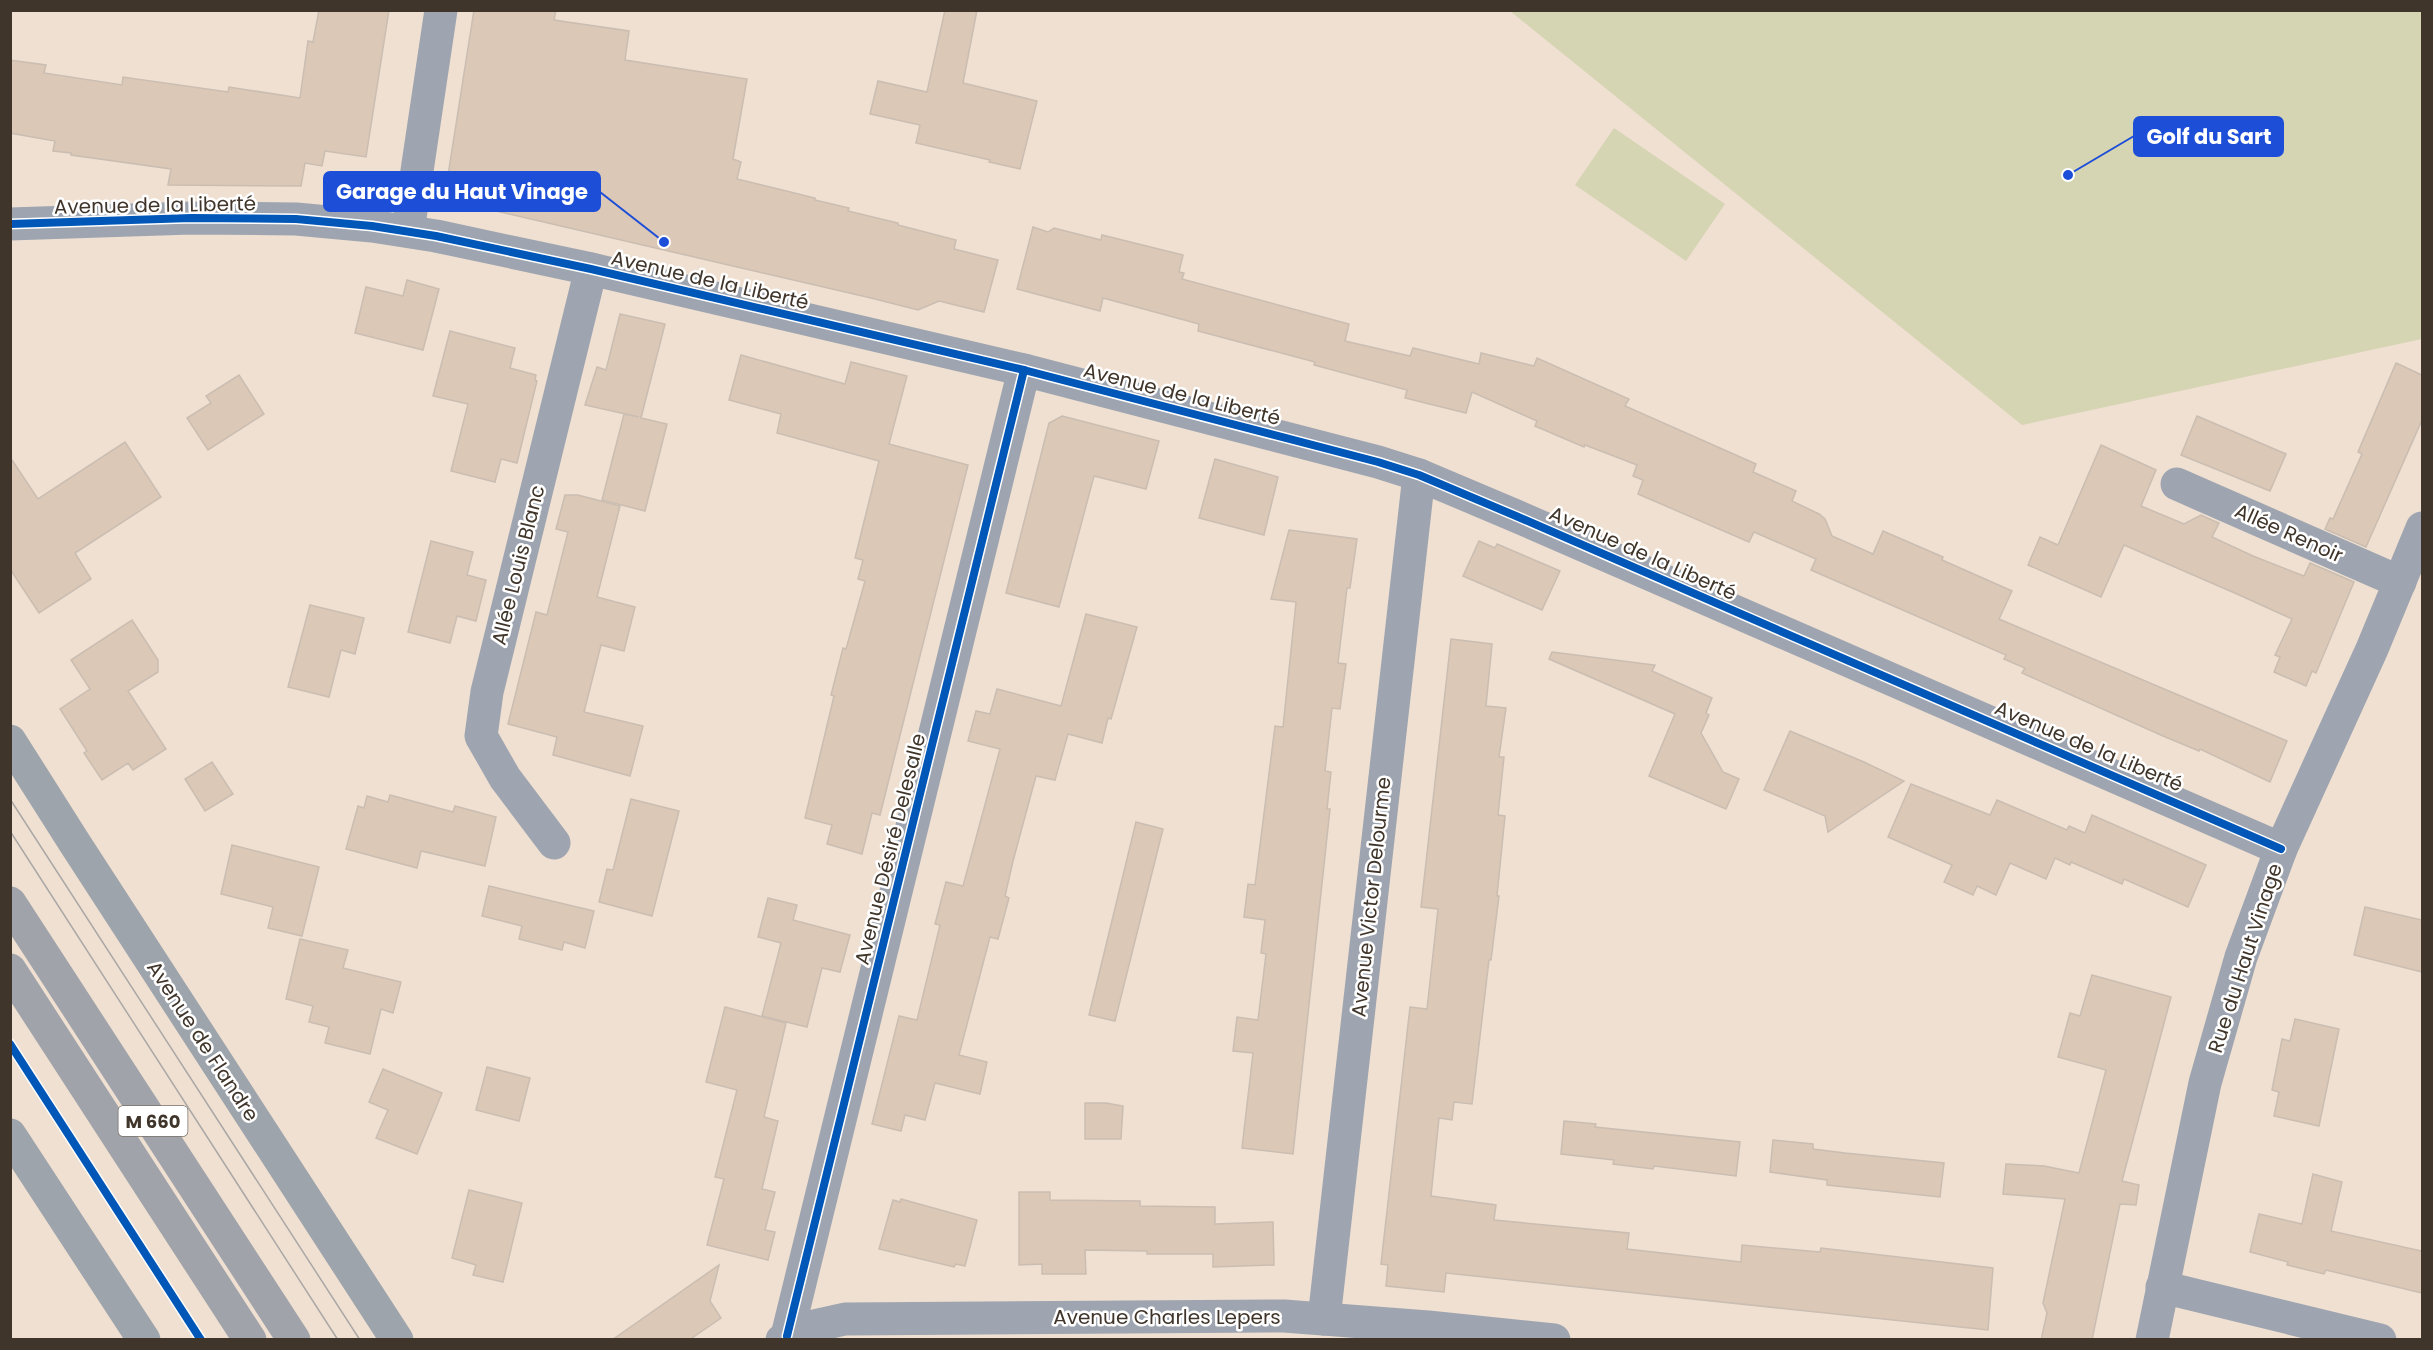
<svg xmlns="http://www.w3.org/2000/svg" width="2433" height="1350" viewBox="0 0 2433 1350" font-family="Poppins,sans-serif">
	<rect width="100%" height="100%" fill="#f0e0d1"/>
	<g fill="#d5d4b3">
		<polygon points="1510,11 2422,11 2422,339 2022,425"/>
		<polygon points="1614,128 1725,204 1686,261 1575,185"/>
	</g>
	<g fill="#dbc8b6" stroke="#cabdb2" stroke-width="1.5">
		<polygon points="319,10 389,10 366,157 325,151 322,166 305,163 301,186 168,185 171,169 71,155 71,153 53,151 55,141 10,133 10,60 46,65 44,73 122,85 123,77 228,92 229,87 300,98 308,41 313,42"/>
		<polygon points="474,10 556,10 554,20 629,31 625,60 747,79 733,159 741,162 737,179 815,198 815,200 849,208 848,211 898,223 898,225 956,240 954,249 998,260 984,312 939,301 918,310 871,298 457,202 446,188"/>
		<polygon points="945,10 977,10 963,83 1037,101 1020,169 989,162 990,160 916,143 920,125 870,114 878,81 927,92"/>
		<polygon points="1033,227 1048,232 1054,228 1101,240 1102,235 1183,255 1179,272 1184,273 1182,279 1349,324 1345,341 1410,356 1413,348 1479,364 1481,353 1534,366 1537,358 1629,399 1625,406 1756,464 1753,472 1796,491 1792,501 1819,514 1825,519 1832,536 1873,554 1883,531 1943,557 1942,560 2012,591 1999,619 2287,741 2270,782 2200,749 2199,751 2163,736 2022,673 2025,668 2004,659 2006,655 1811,570 1816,559 1754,532 1749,542 1638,494 1643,480 1633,476 1637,465 1585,445 1584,447 1535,426 1537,421 1472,392 1466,413 1405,398 1407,390 1314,365 1315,362 1198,331 1199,324 1103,298 1100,311 1017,289"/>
		<polygon points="407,280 439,289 423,350 355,333 366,287 403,296"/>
		<polygon points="620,314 665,324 641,418 667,424 645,511 602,500 624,414 639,417 585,405 597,367 606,370"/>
		<polygon points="450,331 515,348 510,368 536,375 535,380 537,381 517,463 501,459 495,482 451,471 468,404 433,396"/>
		<polygon points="741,355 845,384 851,362 907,376 889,444 968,465 880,815 872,813 862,854 827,844 832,825 805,818 834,696 831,695 843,648 846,649 865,581 858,579 863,560 855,558 879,461 777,433 781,414 729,400"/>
		<polygon points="2396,363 2422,375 2422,420 2366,547 2325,529 2330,518 2333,519 2362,454 2358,452"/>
		<polygon points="239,375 264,414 208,450 187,418 211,403 206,396"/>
		<polygon points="1062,416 1159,441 1146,489 1094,476 1059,607 1006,593 1049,423"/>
		<polygon points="2197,416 2286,454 2270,491 2181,455"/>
		<polygon points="125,442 161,497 75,553 91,579 39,613 10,569 10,457 38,499"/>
		<polygon points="2101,445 2156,470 2141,506 2184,524 2201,515 2219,523 2212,537 2253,556 2304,576 2310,563 2354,582 2316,673 2312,671 2306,686 2274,672 2280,657 2275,655 2292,619 2237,594 2124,545 2101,597 2028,565 2040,537 2058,545"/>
		<polygon points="1215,459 1278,477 1264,535 1199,518"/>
		<polygon points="565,495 578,495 620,506 597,597 635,607 624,651 601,645 584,712 643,726 630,776 553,755 557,737 508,724 536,612 547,615 568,532 556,529"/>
		<polygon points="1289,530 1357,539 1350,588 1347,588 1338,663 1346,664 1340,709 1332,708 1325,771 1331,772 1327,809 1330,809 1293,1154 1242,1148 1253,1053 1233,1051 1237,1017 1258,1020 1266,954 1261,953 1265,920 1244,917 1248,884 1255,885 1275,726 1283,727 1296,602 1271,599"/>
		<polygon points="431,541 473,552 467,575 486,580 476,621 457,616 450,643 408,632"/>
		<polygon points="1479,541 1495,548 1497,544 1560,571 1542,610 1463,576"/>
		<polygon points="310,605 364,618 355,654 341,650 329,697 288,687"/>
		<polygon points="1086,614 1137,627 1111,719 1108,718 1102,743 1068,734 1055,780 1036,776 1013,861 1005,896 1009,898 998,939 990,937 959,1055 987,1062 980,1094 935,1083 925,1120 905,1115 901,1131 872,1124 899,1016 917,1020 940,925 935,924 946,882 963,886 1000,749 968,741 976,711 990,714 997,689 1061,706"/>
		<polygon points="132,620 158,660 158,672 128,691 166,749 133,770 128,763 102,780 84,753 87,751 60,709 90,689 71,660"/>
		<polygon points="1451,639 1492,644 1486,706 1506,708 1499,757 1504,757 1498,815 1505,816 1497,896 1499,896 1491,960 1489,960 1472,1104 1454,1102 1452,1120 1439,1118 1431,1196 1496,1205 1494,1220 1629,1233 1627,1249 1741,1262 1742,1245 1820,1252 1821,1248 1993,1268 1988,1330 1446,1273 1444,1292 1386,1286 1388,1265 1381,1264 1410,1007 1427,1009 1438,909 1421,907"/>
		<polygon points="1552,652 1655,665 1652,671 1712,698 1706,713 1709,715 1701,733 1723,772 1739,779 1726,809 1649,776 1675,714 1549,659"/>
		<polygon points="1790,731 1864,762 1904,781 1828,832 1825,816 1764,790"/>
		<polygon points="212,762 233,794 205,811 185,779"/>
		<polygon points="1911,784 1990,815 1997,800 2067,830 2069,826 2085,833 2092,815 2206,865 2188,907 2124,879 2122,884 2071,862 2070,865 2055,858 2046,879 2010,863 1996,895 1977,886 1973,895 1944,882 1952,865 1888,837"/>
		<polygon points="390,795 453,812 455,806 496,817 485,866 421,851 417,868 346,849 358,806 364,808 367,796 388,802"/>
		<polygon points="631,799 679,811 652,916 599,902 607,869 613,870"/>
		<polygon points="1136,822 1163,829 1115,1021 1089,1015"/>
		<polygon points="232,845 319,867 302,936 268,928 273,907 221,894"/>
		<polygon points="489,886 594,911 585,948 564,942 562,950 519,939 522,926 482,916"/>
		<polygon points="768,898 797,905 793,920 850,935 840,972 822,968 807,1027 762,1016 781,943 758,937"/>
		<polygon points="2365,907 2422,920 2422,972 2354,955"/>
		<polygon points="300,939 348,950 343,968 401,982 393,1013 381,1009 370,1054 325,1043 329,1027 309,1022 313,1006 286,999"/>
		<polygon points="2092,975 2171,997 2122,1181 2139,1185 2136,1205 2120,1204 2092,1340 2041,1340 2047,1313 2043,1303 2065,1199 2003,1194 2006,1164 2044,1166 2079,1173 2106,1070 2058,1057 2070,1013 2080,1016"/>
		<polygon points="725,1007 786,1023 764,1117 778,1121 762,1189 775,1192 765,1230 775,1232 768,1260 707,1245 724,1179 715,1177 737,1090 706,1082"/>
		<polygon points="2295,1019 2339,1029 2319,1126 2274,1116 2279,1092 2272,1090 2277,1065 2282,1039 2290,1041"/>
		<polygon points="487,1067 530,1078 519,1121 476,1110"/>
		<polygon points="383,1069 442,1093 417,1154 376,1138 388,1110 369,1102"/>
		<polygon points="1085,1103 1106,1103 1123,1106 1121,1139 1085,1139"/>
		<polygon points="1564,1121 1596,1124 1595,1127 1740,1142 1736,1176 1654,1166 1653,1169 1613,1164 1614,1160 1561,1154"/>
		<polygon points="1773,1140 1813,1144 1813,1149 1845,1153 1944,1163 1940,1197 1827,1185 1827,1180 1770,1172"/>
		<polygon points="2313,1174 2342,1182 2331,1231 2422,1251 2422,1293 2326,1270 2324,1274 2287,1265 2288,1262 2250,1252 2259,1214 2302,1224"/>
		<polygon points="469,1190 522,1203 503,1282 473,1275 476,1265 452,1258"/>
		<polygon points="1019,1192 1050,1192 1050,1200 1140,1201 1140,1206 1215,1207 1215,1224 1273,1222 1274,1265 1213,1267 1213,1254 1147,1254 1147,1251 1085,1250 1086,1274 1042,1274 1042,1264 1019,1265"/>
		<polygon points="901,1199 977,1220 965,1266 956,1264 954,1267 879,1249 893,1200 900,1202"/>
		<polygon points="719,1265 710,1301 721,1318 689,1340 612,1340"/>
	</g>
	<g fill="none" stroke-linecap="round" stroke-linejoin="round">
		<g stroke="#9ea5b0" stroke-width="33">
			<polyline points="10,224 191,218 296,219 372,226 436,236 591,269 1024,370 1378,462 1419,475 1516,516 2281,849"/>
			<polyline points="408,231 441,10"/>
			<polyline points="2177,484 2400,582"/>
			<polyline points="554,843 505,778 481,736 487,692 591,269"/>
			<polyline points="2162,1287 2380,1340"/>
			<polyline points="1324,1319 1419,475"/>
			<polyline points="787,1336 1024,370"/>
			<polyline points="782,1340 809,1327 845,1319 1284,1316 1428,1327 1554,1340"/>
			<polyline points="2152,1340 2205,1083 2241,957 2281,849 2372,649 2422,528"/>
		</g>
		<g stroke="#9ea4ac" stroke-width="33">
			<polyline points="10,741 74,842 397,1340"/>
			<polyline points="10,1135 144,1340"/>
		</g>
		<g stroke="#a0a4aa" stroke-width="33">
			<polyline points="10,903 294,1340"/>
			<polyline points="10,970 250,1340"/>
		</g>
		<g stroke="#aaa8a6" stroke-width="1.5">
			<polyline points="10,799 360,1340"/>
			<polyline points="10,831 338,1340"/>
		</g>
		<defs>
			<g id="cycleway">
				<polyline points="10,224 191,218 296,219 372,226 436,236 591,269 1024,370 1378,462 1419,475 1516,516 2281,849"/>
				<polyline points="10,1044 201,1340"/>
				<polyline points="787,1336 1024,370"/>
			</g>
		</defs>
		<use href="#cycleway" stroke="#fff" stroke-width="11"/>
		<use href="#cycleway" stroke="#0057b8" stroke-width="8"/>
	</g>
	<g text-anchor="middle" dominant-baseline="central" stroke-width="5" stroke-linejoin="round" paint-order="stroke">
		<rect fill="#fff" stroke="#79726a" stroke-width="1.5" x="118.5" y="1106" width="69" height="30" rx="4.5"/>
		<g font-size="18" font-weight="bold" fill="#40352a">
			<text x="153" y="1121">M 660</text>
		</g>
		<g font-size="20" fill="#40352a" stroke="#fff">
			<text transform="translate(155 205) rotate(-1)">Avenue de la Liberté</text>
			<text transform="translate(710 280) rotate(13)">Avenue de la Liberté</text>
			<text transform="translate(1182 394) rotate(14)">Avenue de la Liberté</text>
			<text transform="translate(2289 533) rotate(24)">Allée Renoir</text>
			<text transform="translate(1643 553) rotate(24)">Avenue de la Liberté</text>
			<text transform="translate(518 565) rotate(-76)">Allée Louis Blanc</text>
			<text transform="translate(2089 746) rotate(23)">Avenue de la Liberté</text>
			<text transform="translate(890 849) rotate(-76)">Avenue Désiré Delesalle</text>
			<text transform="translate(1371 897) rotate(-84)">Avenue Victor Delourme</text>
			<text transform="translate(2245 958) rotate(-72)">Rue du Haut Vinage</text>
			<text transform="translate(203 1041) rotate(57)">Avenue de Flandre</text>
			<text x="1167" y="1317">Avenue Charles Lepers</text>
		</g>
	</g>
	<path fill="none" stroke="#1d4ed8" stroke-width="2" d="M2068 175L2134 136M664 242L600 192"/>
	<g fill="#1d4ed8" stroke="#fff" stroke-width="2">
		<circle cx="2068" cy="175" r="6"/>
		<circle cx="664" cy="242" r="6"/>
	</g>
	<g fill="#1d4ed8" stroke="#1d4ed8" stroke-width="2">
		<rect x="2134" y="117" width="149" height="39" rx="6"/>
		<rect x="324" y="172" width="276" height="39" rx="6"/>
	</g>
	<g font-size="21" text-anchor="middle" font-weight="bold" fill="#fff">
		<text x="2209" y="144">Golf du Sart</text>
		<text x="462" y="199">Garage du Haut Vinage</text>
	</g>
	<rect width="2433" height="1350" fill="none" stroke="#40352a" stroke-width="24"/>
</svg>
